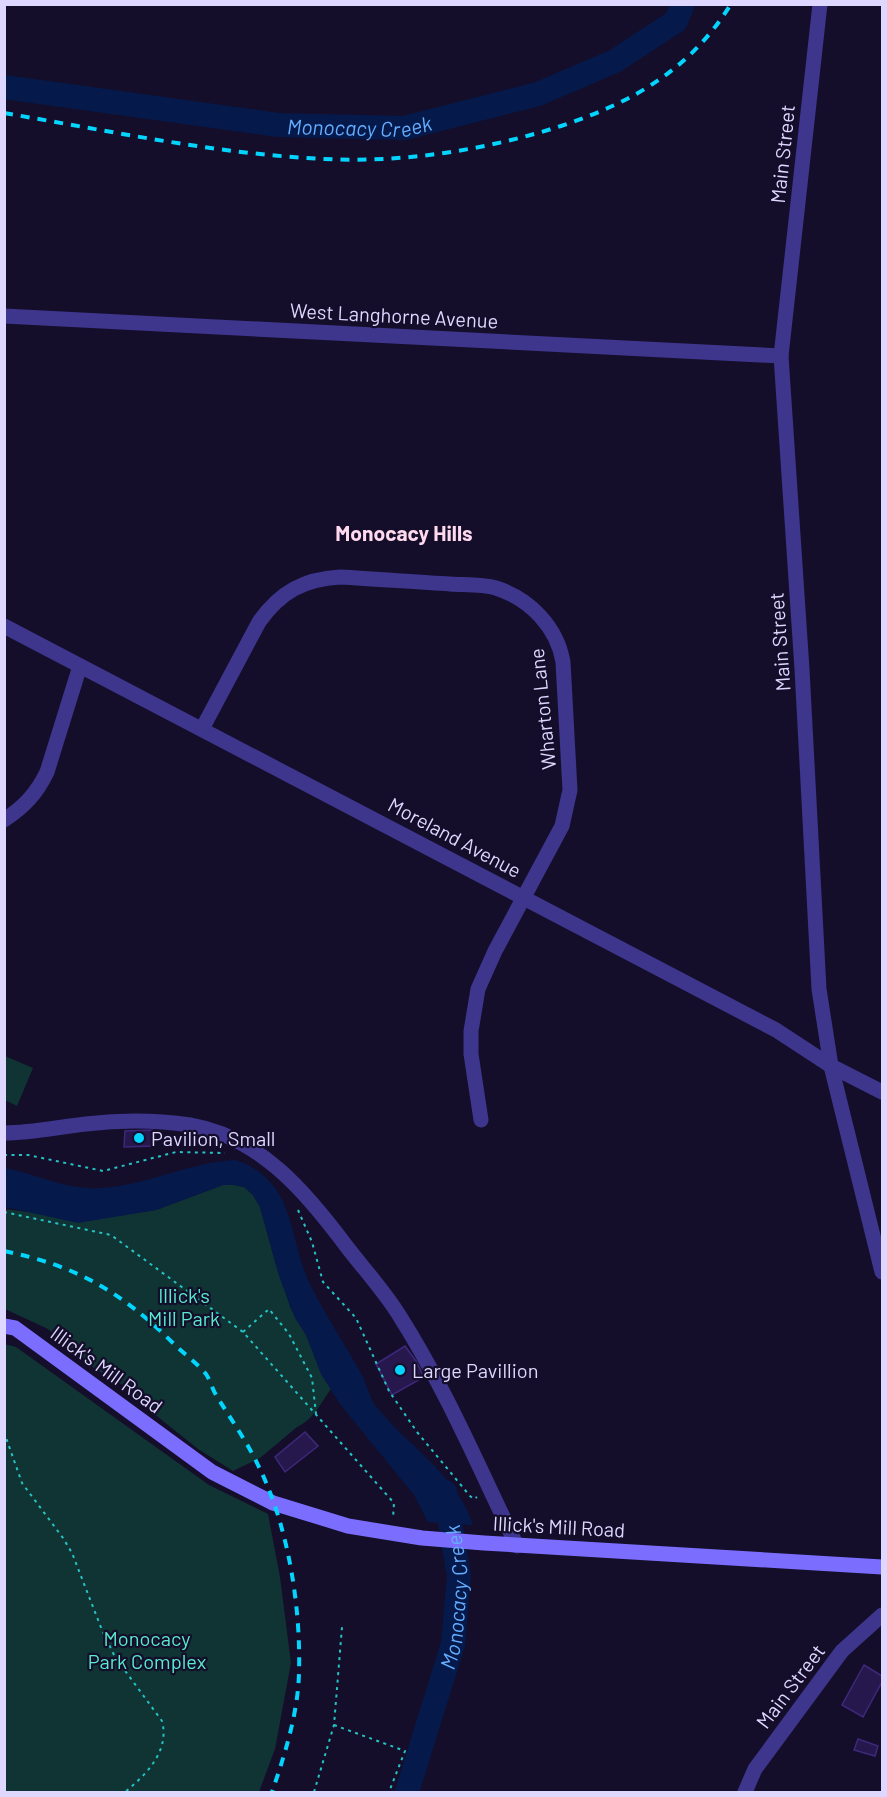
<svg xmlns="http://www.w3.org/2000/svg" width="887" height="1797" viewBox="0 0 887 1797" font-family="Barlow,sans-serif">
	<rect width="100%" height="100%" fill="#140e2a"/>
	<g fill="#103334">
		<polygon points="5,1056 33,1068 17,1106 5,1100"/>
		<path d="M 223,1185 L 234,1185 L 244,1187 L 253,1195 L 260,1207 L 276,1265 L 291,1309 L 306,1335 L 320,1370 L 331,1389 C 321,1403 313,1420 297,1427 L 260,1458 L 233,1471 L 198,1449 L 153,1413 L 126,1387 L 84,1362 L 48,1329 L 5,1309 L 4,1209 L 38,1213 L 76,1222 L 156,1210 Z"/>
		<polygon points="4,1344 16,1347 209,1485 268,1514 280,1577 291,1663 275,1749 259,1792 5,1792"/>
	</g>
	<path fill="#051a4b" d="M 236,1160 C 299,1182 287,1242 312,1288 C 327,1318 346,1346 362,1375 C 367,1385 369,1396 375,1405 C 406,1445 457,1474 473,1525 L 428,1522 L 414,1495 L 340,1404 L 321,1374 L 306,1335 L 295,1318 L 279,1276 L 260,1207 L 253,1195 L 244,1187 L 234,1185 L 223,1185 L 156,1210 L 78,1223 L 5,1207 L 5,1168 C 32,1173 58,1186 86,1188 C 138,1191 185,1162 236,1160 Z"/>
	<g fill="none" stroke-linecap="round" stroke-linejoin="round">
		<g stroke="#051a4b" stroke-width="24">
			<path id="s1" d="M 4,87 L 278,125 L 404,128 L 538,94 L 615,61 L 676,21 L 683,4"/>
			<path id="s2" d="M 407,1792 L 453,1644 L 459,1576 L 445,1492"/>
		</g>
	</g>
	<g fill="#26184c" stroke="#3e287b" stroke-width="1.5">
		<polygon points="153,1130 153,1146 124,1147 125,1131"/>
		<polygon points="405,1346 416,1361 424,1377 392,1395 376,1364"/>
		<polygon points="305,1432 318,1446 285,1472 275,1457"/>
		<polygon points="864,1665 882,1676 882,1682 863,1717 842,1705"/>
		<polygon points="858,1739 878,1746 875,1756 854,1750"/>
	</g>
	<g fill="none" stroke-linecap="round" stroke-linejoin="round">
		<g stroke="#24c4c5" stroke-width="2" stroke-dasharray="3 4.5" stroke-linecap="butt">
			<polyline points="4,1155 28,1155 103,1171 176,1152 225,1153"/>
			<polyline points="298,1210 312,1242 323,1282 356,1318 389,1391 417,1432 470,1496 474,1499 477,1497"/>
			<polyline points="4,1212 111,1235 243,1332 394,1503 393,1518"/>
			<polyline points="243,1332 269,1309 289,1334 312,1378 316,1414"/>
			<path d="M 4,1432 L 22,1483 L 63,1538 L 72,1553 L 102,1630 L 115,1657 L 162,1721 C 170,1751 146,1775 125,1792"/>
			<polyline points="334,1725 405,1751 389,1792"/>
			<polyline points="314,1792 334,1725 342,1627"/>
		</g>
		<g stroke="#3e358d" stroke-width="15">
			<polyline points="820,4 781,356 802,669 819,989 831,1066 882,1272"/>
			<polyline points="4,316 781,356"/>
			<polyline points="4,626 776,1030 831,1066 882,1092"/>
			<path d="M 202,729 L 259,622 C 280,592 304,579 340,577 C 377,579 414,582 450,584 C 465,585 482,584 496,588 C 530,599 557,627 563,662 L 570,790 L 562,826 L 495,951 L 478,989 L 471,1031 L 471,1054 L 481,1120"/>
			<path d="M 4,820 C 24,807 37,793 47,772 L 80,666"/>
			<path d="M 4,1133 C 32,1133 58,1127 86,1124 C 120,1120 156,1120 190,1125 C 260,1137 306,1192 347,1247 C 364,1269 384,1291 399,1315 C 446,1389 479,1468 517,1546"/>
			<polyline points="745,1792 755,1769 842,1651 882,1615"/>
		</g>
		<polyline stroke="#7b6eff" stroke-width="15" points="4,1326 15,1328 212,1472 273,1503 348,1526 422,1538 484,1543 882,1567"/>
		<g stroke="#03d5ff" stroke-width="4" stroke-dasharray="9 8" stroke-linecap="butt">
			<path d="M 4,113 C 110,131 217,154 324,159 C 403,163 486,150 561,126 C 633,102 690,70 731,4"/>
			<path d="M 4,1251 C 77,1266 120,1291 173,1343 C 183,1353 197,1363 206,1374 C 210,1380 212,1388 216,1395 C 230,1418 246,1440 258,1465 C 288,1525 301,1606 299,1673 C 298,1713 285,1754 272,1792"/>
		</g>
	</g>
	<g fill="#03d5ff" stroke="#140e2a" stroke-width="2">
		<circle cx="139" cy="1138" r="6"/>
		<circle cx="400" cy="1370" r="6"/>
	</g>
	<g text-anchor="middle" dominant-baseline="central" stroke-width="4.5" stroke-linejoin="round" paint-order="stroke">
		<g font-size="20" fill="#ded7ff" stroke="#140e2a">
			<text transform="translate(782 154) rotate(-84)">Main Street</text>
			<text transform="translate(394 315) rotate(3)">West Langhorne Avenue</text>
			<text transform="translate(779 642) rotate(-94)">Main Street</text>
			<text transform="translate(542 709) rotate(-96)">Wharton Lane</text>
			<text transform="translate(455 837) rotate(28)">Moreland Avenue</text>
			<text transform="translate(107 1369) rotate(36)">Illick's Mill Road</text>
			<text transform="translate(559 1526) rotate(3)">Illick's Mill Road</text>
			<text transform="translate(790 1686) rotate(-53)">Main Street</text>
		</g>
		<g font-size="20" fill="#ded7ff" stroke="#140e2a" text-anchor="start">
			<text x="151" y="1138">Pavilion, Small</text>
			<text x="412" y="1370">Large Pavillion</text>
		</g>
		<g font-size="20" fill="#57ebd0" stroke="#140e2a">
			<text x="184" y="1295">Illick's<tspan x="184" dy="23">Mill Park</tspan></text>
			<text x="147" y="1638">Monocacy<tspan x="147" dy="23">Park Complex</tspan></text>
		</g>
		<g font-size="21" font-style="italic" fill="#65adff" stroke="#140e2a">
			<text stroke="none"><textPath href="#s1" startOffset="358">Monocacy Creek</textPath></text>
			<text stroke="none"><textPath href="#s2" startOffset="202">Monocacy Creek</textPath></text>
		</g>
		<g font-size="21" font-weight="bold" fill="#ffd9ee" stroke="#140e2a">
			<text x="404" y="532">Monocacy Hills</text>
		</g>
	</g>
	<rect width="887" height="1797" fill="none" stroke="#ded7ff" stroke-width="12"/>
</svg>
